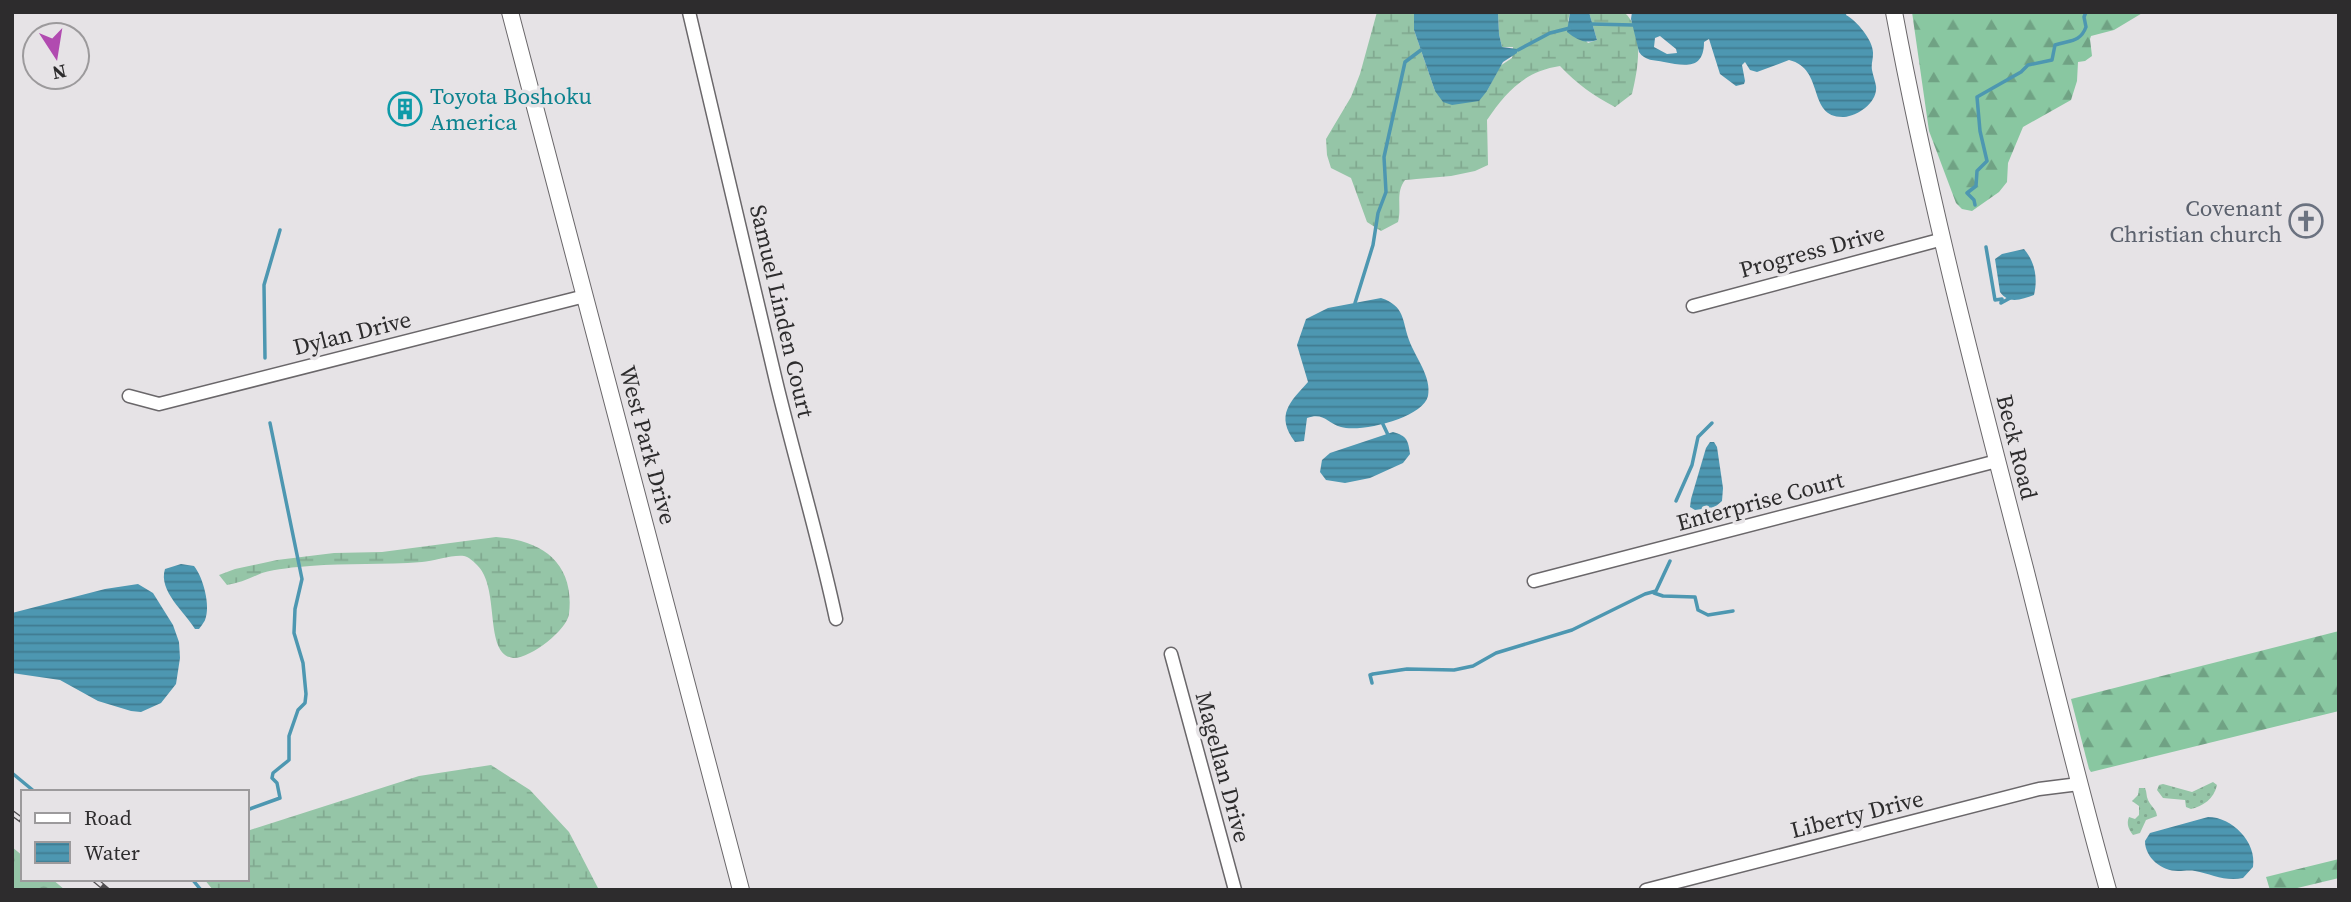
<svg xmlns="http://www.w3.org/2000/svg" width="2351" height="902" viewBox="0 0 2351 902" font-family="'Source Serif 4',serif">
	<defs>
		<pattern id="grass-dots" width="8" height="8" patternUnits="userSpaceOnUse" patternTransform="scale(1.75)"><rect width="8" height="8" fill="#95c5a7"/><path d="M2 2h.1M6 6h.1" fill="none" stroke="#81a990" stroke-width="1.8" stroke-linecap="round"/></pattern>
		<pattern id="forest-firs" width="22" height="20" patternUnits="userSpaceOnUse" patternTransform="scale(1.75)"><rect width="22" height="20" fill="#89c7a1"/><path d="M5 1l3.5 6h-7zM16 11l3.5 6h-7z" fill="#70a284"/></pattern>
		<pattern id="wetland-marsh" width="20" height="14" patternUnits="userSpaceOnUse" patternTransform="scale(1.75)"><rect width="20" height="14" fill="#95c5a7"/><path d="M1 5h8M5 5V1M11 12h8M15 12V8" fill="none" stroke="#81a990"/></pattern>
		<pattern id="park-crowns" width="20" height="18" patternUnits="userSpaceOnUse" patternTransform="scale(1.75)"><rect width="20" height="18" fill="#95c5a7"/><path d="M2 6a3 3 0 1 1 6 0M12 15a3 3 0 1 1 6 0" fill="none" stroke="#81a990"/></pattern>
		<pattern id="water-rules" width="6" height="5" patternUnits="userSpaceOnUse" patternTransform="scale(1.75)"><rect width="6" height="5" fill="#4d97b1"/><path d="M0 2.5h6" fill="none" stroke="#407b90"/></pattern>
	</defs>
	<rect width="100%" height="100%" fill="#e6e3e6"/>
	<g fill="url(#grass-dots)">
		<path d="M 2213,782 L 2217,785 C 2214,799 2203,806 2191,809 L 2186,807 L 2185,800 L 2163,798 L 2157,790 L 2159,785 L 2163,784 L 2192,792 Z"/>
		<path d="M 2139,788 L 2145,788 C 2147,792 2146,796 2148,800 C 2151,807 2156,808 2157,816 L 2146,820 L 2140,833 L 2133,835 C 2129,830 2126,824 2129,817 L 2135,819 L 2139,815 L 2139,806 L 2132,801 L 2138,795 Z"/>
	</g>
	<g fill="url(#forest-firs)">
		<polygon points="1912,12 2144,12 2114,30 2091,36 2090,39 2092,56 2085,61 2078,62 2077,81 2071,100 2023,127 2008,163 2007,182 1999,192 1972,211 1962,209 1956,203 1929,131"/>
		<polygon points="2339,631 2339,711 2091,772 2089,769 2071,699"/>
		<polygon points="2339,859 2339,878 2289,890 2270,890 2266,877"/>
	</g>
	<g fill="url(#wetland-marsh)">
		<path d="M 1377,12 L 1414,12 L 1414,30 L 1435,91 L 1487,91 L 1500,66 L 1512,58 L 1513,47 L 1502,47 L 1499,34 L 1498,12 L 1570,12 L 1568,21 L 1588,43 L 1597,40 L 1589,12 L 1624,12 C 1645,31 1638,69 1632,94 L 1615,107 C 1594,96 1577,84 1560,66 C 1525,71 1506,92 1487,120 L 1488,165 L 1475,171 L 1451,176 L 1405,180 C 1395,193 1402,207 1398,222 L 1381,231 L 1367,222 L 1351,178 L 1331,168 L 1327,155 L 1326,139 L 1351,97 L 1360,74 Z"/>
		<path d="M 496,537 C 542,540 575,563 569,614 C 567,630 530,659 513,658 C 483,654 501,588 477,565 C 473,561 469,557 464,556 C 455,554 433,561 422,562 C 384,565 347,563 310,566 C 295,567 276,569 262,573 C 250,578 240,583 227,585 L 219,575 L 235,569 L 277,560 L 334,553 L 382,552 Z"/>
		<polygon points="491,765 530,790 569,832 599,890 213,890 204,879 247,879 247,831 419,776"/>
	</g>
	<polygon fill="url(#park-crowns)" points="12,847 23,856 23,879 52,879 65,890 12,890"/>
	<g fill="url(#water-rules)" fill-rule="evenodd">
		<polygon points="1414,12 1498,12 1499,34 1502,47 1517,49 1517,53 1503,62 1487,91 1479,101 1452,105 1443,102 1435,91 1414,30"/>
		<path d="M 1570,12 L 1589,12 L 1597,40 C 1585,44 1577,40 1567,32 Z"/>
		<path d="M 1632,12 L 1847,12 L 1846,15 C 1857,21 1874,41 1873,54 C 1873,60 1871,64 1872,70 C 1873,75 1875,81 1876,86 C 1878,102 1858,116 1844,117 C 1806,118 1826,69 1789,60 L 1757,72 L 1750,70 L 1745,62 L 1742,65 L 1745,81 L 1744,84 L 1736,86 L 1720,74 L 1709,39 L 1704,42 C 1704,70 1685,66 1664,62 C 1654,60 1645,61 1639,52 L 1631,19 ZM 1660,36 L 1676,49 L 1677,53 L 1667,54 L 1654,47 L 1655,38 Z"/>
		<path d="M 2024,249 C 2035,262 2038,278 2034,295 C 2022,299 2009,305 2000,292 L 1995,259 L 2002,254 Z"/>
		<path d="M 1381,298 C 1405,306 1402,320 1409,340 C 1415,357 1432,377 1428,396 C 1423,418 1360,433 1341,427 C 1327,423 1324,412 1307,418 L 1304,441 L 1295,442 C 1275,415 1290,402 1308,382 L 1297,345 L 1306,319 L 1328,308 Z"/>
		<path d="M 1393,432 C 1407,436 1408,440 1410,454 L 1403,463 L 1370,478 L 1345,483 L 1326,480 L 1320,472 L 1322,460 L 1330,453 Z"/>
		<polygon points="1710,442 1714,442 1717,447 1723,488 1722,501 1715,507 1695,510 1690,507 1691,499 1706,448"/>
		<path d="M 181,564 L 194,566 C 203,577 211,606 205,620 C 205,621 199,629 199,629 L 195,629 C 185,612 158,591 165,569 Z"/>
		<polygon points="138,584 153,593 173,625 179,642 180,658 176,684 161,703 141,712 131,711 98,701 60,680 12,673 12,613 105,589"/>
		<path d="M 2208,817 C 2232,817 2257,842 2253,867 L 2243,878 C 2226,882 2211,874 2195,871 C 2189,870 2184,871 2178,871 C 2162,871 2145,858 2145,841 L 2150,833 Z"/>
	</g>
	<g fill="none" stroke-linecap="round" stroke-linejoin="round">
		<g stroke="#4d97b1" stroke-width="3.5">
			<polyline points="1591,24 1633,25"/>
			<polyline points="1518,50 1550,33 1570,28"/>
			<path d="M 1975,205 L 1974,200 L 1967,193 L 1976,186 L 1977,171 L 1987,161 L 1980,131 L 1977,97 L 2021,72 L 2028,65 L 2052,60 L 2055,45 C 2069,40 2080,43 2086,27 L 2084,17 L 2086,12"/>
			<polyline points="1986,247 1995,300 2002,299 2001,303 2012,297"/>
			<polyline points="1355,303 1373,245 1378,213 1386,192 1384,157 1405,62 1421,50"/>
			<polyline points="265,358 264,285 280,230"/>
			<polyline points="1381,420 1389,437"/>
			<polyline points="1676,501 1692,465 1698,437 1712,423"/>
			<polyline points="1654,593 1663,596 1695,597 1698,610 1708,615 1733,611"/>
			<polyline points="1372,683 1370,675 1373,674 1407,669 1454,670 1473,666 1496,653 1572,630 1645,594 1656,591 1670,561"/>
			<polyline points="12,773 35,792"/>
			<polyline points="247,810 280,798 277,783 272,778 273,773 289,760 289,736 298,710 305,703 306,694 303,663 294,633 295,609 302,579 270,423"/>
			<polyline points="192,879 201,890"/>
		</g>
		<defs>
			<g id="minor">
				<path d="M 689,12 C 719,135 746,258 776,381 C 795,460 819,539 836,619"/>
				<polyline points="1693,306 1943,239"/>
				<polyline points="129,396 159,404 585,296"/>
				<polyline points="1534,581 1997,461"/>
				<polyline points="1171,654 1235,890"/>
				<polyline points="1646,890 2039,789 2079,784"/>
			</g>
			<g id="tertiary">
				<polyline points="510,12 741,890"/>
				<path d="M 1894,12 C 1929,199 1977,384 2025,568 C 2052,675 2078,783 2108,890"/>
			</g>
		</defs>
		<use href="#minor" stroke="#6a676a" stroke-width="15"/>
		<use href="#tertiary" stroke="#6a676a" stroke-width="18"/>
		<use href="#minor" stroke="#fff" stroke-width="12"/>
		<use href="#tertiary" stroke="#fff" stroke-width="16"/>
		<defs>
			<g id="rail">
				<polyline points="12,813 23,821"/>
				<polyline points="94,879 107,890"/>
			</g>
		</defs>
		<use href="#rail" stroke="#4f4d4f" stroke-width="6"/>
		<use href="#rail" stroke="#e6e3e6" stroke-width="3.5" stroke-dasharray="10" stroke-linecap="butt"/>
	</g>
	<defs>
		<symbol id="building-ring" viewBox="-11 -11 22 22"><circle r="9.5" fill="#e6e3e6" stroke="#0f9aa8" stroke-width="1.5"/><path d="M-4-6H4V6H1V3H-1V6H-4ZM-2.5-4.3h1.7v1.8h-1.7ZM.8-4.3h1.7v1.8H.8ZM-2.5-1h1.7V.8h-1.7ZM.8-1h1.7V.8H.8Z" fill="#0f9aa8"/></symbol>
		<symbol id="church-ring" viewBox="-11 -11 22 22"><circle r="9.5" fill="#e6e3e6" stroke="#6b7280" stroke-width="1.5"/><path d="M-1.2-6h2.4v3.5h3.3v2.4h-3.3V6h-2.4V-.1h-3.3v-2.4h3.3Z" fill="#6b7280"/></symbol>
	</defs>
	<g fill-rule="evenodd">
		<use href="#building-ring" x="386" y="90" width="38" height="38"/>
		<use href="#church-ring" x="2287" y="202" width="38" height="38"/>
	</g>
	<g text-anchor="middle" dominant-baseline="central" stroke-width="7" stroke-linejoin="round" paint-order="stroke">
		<g font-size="23" fill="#0d838f" stroke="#e6e3e6" text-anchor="start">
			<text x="430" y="96">Toyota Boshoku<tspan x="430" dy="26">America</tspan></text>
		</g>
		<g font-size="23" fill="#5b616d" stroke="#e6e3e6" text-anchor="end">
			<text x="2282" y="208">Covenant<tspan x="2282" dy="26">Christian church</tspan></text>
		</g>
		<g font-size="23" fill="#2d2c2d" stroke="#e6e3e6">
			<text transform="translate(1812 251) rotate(-15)">Progress Drive</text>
			<text transform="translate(782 311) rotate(77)">Samuel Linden Court</text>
			<text transform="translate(352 333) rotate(-14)">Dylan Drive</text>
			<text transform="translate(648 445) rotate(75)">West Park Drive</text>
			<text transform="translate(2017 447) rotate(76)">Beck Road</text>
			<text transform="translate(1760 501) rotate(-15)">Enterprise Court</text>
			<text transform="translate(1223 767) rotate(75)">Magellan Drive</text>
			<text transform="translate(1857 814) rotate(-14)">Liberty Drive</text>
		</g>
	</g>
	<rect width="2351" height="902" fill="none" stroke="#2d2c2d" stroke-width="28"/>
	<rect x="21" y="790" width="228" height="91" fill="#e6e3e6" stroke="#9c9a9c" stroke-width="2"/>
	<rect x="35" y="813" width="35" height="10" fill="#ffffff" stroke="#9c9a9c" stroke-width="2"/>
	<text x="84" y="825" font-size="21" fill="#2d2c2d">Road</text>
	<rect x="35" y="842" width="35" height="21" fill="url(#water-rules)" stroke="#9c9a9c" stroke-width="2"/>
	<text x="84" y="860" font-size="21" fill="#2d2c2d">Water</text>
	<g transform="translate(56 56) rotate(168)"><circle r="33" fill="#e6e3e6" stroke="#9c9a9c" stroke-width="2"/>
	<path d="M0-5L12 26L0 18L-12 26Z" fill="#b14bb0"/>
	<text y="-10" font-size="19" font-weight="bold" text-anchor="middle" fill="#2d2c2d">N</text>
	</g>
</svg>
